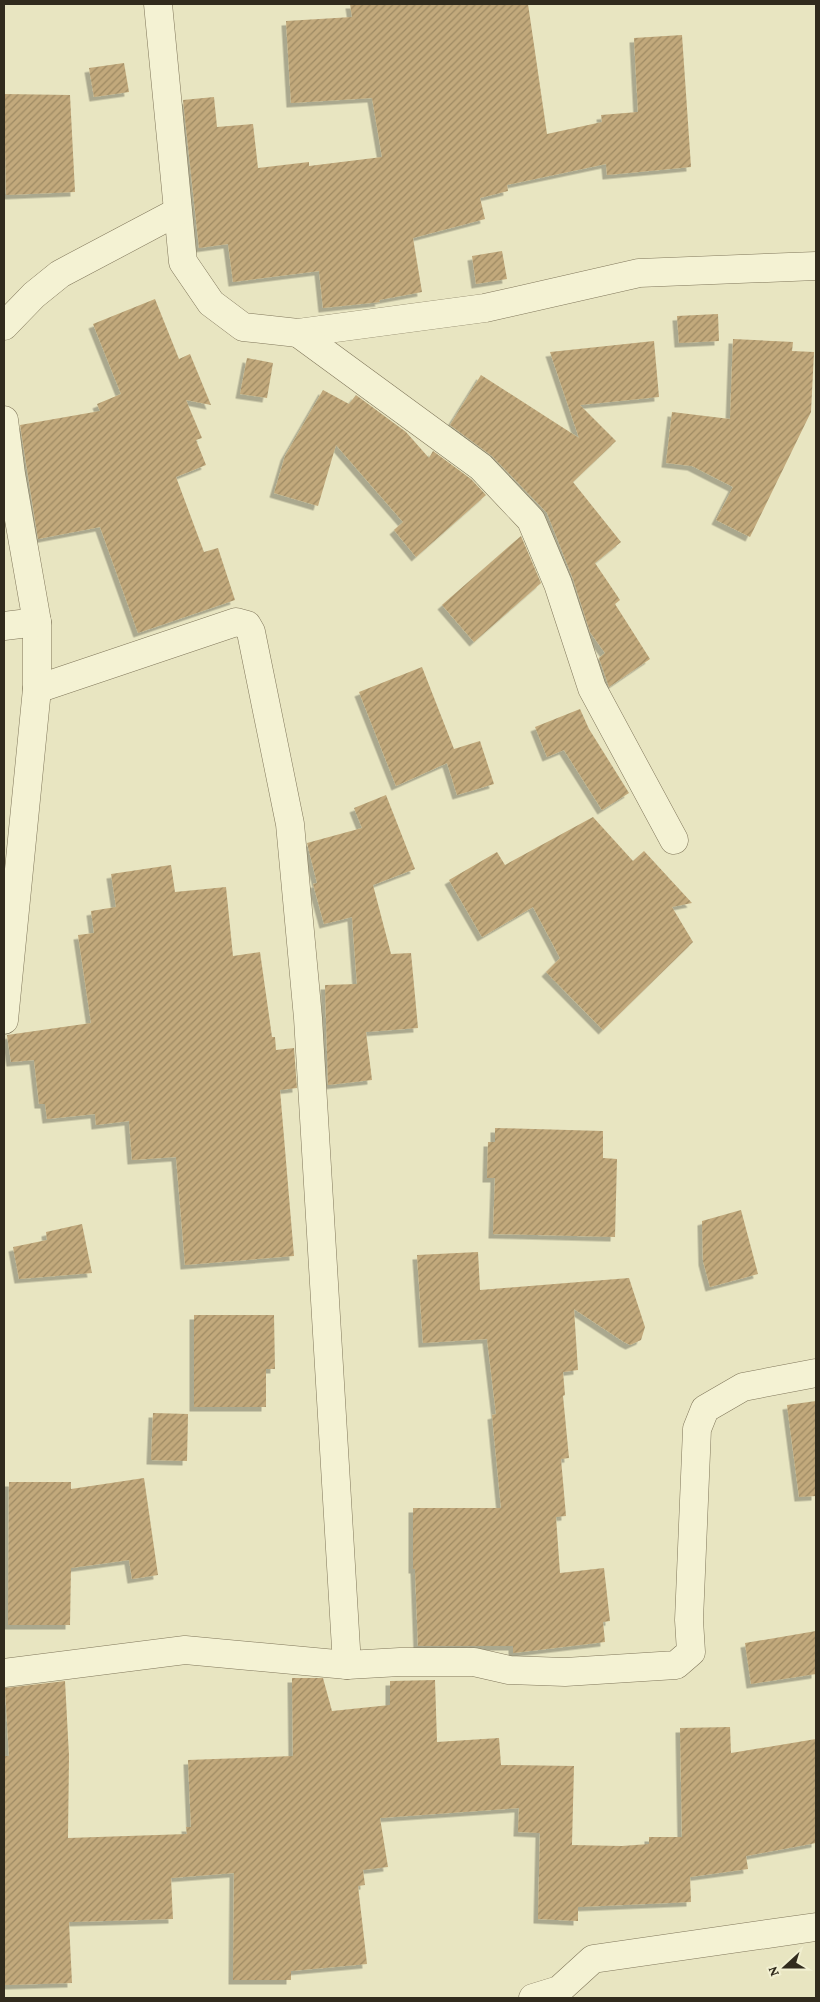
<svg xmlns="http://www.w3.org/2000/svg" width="820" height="2002" viewBox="0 0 820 2002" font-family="'Crimson Pro',serif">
	<defs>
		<pattern id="building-hatch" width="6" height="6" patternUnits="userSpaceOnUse" patternTransform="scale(1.25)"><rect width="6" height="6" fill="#c2a97b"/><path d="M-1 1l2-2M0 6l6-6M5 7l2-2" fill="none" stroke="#9e8a64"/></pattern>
		<filter id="shadow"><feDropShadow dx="-4.5" dy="4.5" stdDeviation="0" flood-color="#0004"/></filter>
	</defs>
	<rect width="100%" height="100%" fill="#e8e5c1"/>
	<g fill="url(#building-hatch)" filter="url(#shadow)">
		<polygon points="350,4 528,4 547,134 602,122 601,115 638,112 634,38 682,35 691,167 607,175 606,164 507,185 508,191 480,198 485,219 413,238 422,292 379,300 380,302 323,308 319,271 233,282 228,244 199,248 183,100 214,97 217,127 253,124 258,168 309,162 309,166 382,157 372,98 291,103 286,21 352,17"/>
		<polygon points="124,63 129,92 94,97 89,68"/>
		<polygon points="4,94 70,95 75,192 6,195"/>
		<polygon points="502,251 507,279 476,284 472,256"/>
		<polygon points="155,299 179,359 190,354 211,405 186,400 202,438 196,440 206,465 176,477 204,552 218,548 235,600 138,633 100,527 38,539 20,425 100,411 97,404 121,394 93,324"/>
		<polygon points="718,314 719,341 679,343 677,316"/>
		<polygon points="733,339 793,342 792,351 814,352 811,412 750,537 716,520 733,487 692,466 666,463 672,412 730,419"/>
		<polygon points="654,341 659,397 580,405 616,441 573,482 621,542 595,563 620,600 615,604 650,659 609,687 599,658 605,653 590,632 573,579 547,513 492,456 450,425 481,375 579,438 550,352"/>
		<polygon points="247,358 273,363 267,398 240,394"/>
		<polygon points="323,390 349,404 356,395 406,432 429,458 433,451 471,479 486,495 416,557 394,530 403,522 336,445 318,506 274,493 285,456"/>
		<polygon points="521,536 541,583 474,642 442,605"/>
		<polygon points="422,667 454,749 480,741 494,784 457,795 447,763 396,786 359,692"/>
		<polygon points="580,709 589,729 629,793 602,810 564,750 547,757 535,727"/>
		<polygon points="386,795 415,869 373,885 391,954 411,953 418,1028 366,1032 372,1080 328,1085 325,985 357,984 352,917 324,924 313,884 317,883 307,843 362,828 354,808"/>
		<polygon points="593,817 633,861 644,851 692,903 672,907 693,942 603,1030 546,972 560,958 533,907 482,937 449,880 497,852 505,865"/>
		<polygon points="171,865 175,892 226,887 233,956 260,952 272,1037 275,1037 276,1050 294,1048 297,1088 280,1090 294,1256 185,1265 176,1157 132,1160 129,1121 96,1125 95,1114 47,1119 45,1104 39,1104 34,1060 11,1062 7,1035 91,1023 78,935 94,933 91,911 116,907 111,874"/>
		<polygon points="495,1128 603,1131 603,1158 617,1159 615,1237 493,1234 495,1178 487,1178 488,1142 495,1142"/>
		<polygon points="741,1210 758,1274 710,1287 703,1261 702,1221"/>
		<polygon points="82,1224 92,1273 19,1279 13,1247 47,1240 46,1232"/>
		<polygon points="478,1252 480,1290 629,1278 645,1327 641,1340 630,1345 624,1342 574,1309 578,1370 563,1372 565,1395 563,1396 569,1458 561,1459 566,1516 556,1517 560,1573 604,1568 610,1621 603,1622 605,1642 513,1653 513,1646 418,1646 415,1569 413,1569 413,1508 501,1508 492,1415 496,1414 487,1339 423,1343 417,1255"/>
		<polygon points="194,1315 274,1315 275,1369 266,1369 266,1407 194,1407"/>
		<polygon points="816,1401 816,1496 799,1497 787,1405"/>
		<polygon points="153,1413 188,1414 187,1461 151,1460"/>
		<polygon points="144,1478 158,1575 132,1579 129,1560 71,1568 70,1625 8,1625 9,1482 71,1482 71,1489"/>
		<polygon points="816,1631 816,1674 751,1684 745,1643"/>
		<polygon points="292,1678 323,1678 332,1711 390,1705 390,1681 435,1680 437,1742 499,1738 501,1765 574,1766 572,1845 622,1846 649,1844 649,1837 682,1837 680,1728 730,1727 731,1753 816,1739 816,1843 746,1856 748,1869 690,1877 691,1902 578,1907 578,1921 538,1919 540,1833 518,1832 519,1808 380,1818 388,1867 363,1870 365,1885 358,1886 367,1964 291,1971 291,1980 233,1980 234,1873 171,1878 173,1919 69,1922 72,1983 5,1985 4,1756 9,1756 5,1688 65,1681 69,1756 68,1838 187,1834 186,1827 191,1827 188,1760 293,1756"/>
	</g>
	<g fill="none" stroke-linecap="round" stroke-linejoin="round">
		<defs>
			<g id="minor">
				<polyline points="158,4 183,262 211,303 243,327 298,333 485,308 639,273 816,266"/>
				<polyline points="4,326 34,295 60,274 177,212"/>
				<polyline points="298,333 481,467 531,520 558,584 592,688 674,840"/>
				<polyline points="4,420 11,474 37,622 37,689 4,1020"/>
				<polyline points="4,626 37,622"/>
				<polyline points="37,689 236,622 247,625 251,632 290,824 308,1018 347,1665"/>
				<polyline points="4,1673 185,1650 347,1665 400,1662 474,1662 509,1670 565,1672 676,1665 691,1652 689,1620 697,1429 705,1409 743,1387 816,1373"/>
				<polyline points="533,1998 559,1990 593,1959 816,1927"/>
			</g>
		</defs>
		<use href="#minor" stroke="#80775b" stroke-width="29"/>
		<use href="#minor" stroke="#f4f2d3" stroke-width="28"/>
	</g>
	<rect width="820" height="2002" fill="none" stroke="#312b1d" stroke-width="10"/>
	<g transform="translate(785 1967) rotate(249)" stroke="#f1efd0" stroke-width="4" paint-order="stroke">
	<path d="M0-4L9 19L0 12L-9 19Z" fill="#312b1d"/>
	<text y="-8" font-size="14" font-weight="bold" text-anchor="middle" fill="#312b1d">N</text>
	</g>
</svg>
